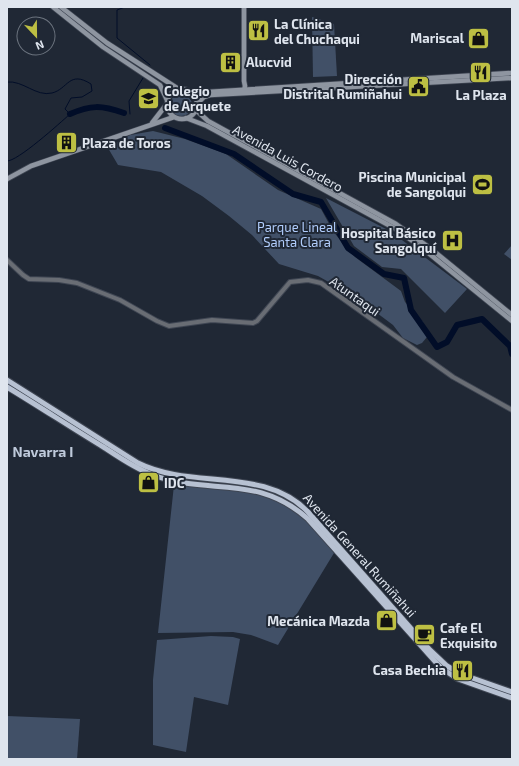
<svg xmlns="http://www.w3.org/2000/svg" width="519" height="766" viewBox="0 0 519 766" font-family="'Exo 2',sans-serif">
	<rect width="100%" height="100%" fill="#202835"/>
	<g fill="#415067">
		<polygon points="312,17 334,24 337,76 313,77"/>
		<circle cx="181" cy="105" r="11"/>
		<polygon points="153,131 185,139 226,154 278,190 321,209 333,231 344,245 355,257 401,291 405,302 423,322 427,337 422,343 417,345 403,338 393,325 365,304 343,290 318,276 279,264 252,235 229,216 202,196 161,172 118,165 108,148 130,135"/>
		<polygon points="326,198 390,231 467,289 445,313 401,269 382,267 354,246"/>
		<polygon points="512,245 512,260 504,254"/>
		<path d="M 174,485 C 211,488 257,486 289,507 C 307,518 321,536 334,553 L 278,645 L 251,635 L 233,632 L 158,633 Z"/>
		<polygon points="211,636 233,637 240,639 228,705 194,697 186,752 153,745 153,680 157,640"/>
		<polygon points="7,716 80,719 77,759 7,759"/>
	</g>
	<polygon fill="#010d28" points="479,178 484,178 485,190 479,190"/>
	<g fill="none" stroke-linecap="round" stroke-linejoin="round">
		<g stroke="#010d28" stroke-width="1">
			<polyline points="125,7 117,10 117,38 150,65"/>
			<path d="M 7,82 C 23,80 36,97 52,93 C 68,89 69,70 91,84 L 92,91 L 82,97 L 71,98 L 65,109 L 70,114 C 60,123 17,162 7,161"/>
			<polyline points="130,114 129,101 143,78"/>
		</g>
		<g stroke="#010d28" stroke-width="6">
			<path d="M 70,114 C 91,105 101,105 124,113"/>
			<polyline points="165,128 234,154 293,194 321,202 348,248 384,274 404,278 411,310 437,347 447,342 457,325 482,319 510,346 512,354"/>
		</g>
		<defs>
			<polyline id="tertiary" points="7,260 23,275 29,279 59,280 77,283 120,300 157,321 169,326 212,320 253,323 257,321 290,282 308,280 321,283 453,377 512,410"/>
			<g id="secondary">
				<polyline points="53,7 103,47 160,85 167,100"/>
				<polyline points="61,7 107,43 180,90"/>
				<circle cx="182" cy="104" r="15"/>
				<polyline points="244,91 245,86 244,81 244,7"/>
				<polyline points="191,93 512,73"/>
				<polyline points="197,104 204,97 210,95 512,78"/>
				<polyline points="196,110 208,121 396,224 430,248 512,315"/>
				<polyline points="186,118 207,126 394,228 421,247 512,321"/>
				<polyline points="152,123 166,105"/>
				<polyline points="7,179 31,166 174,117"/>
			</g>
			<g id="trunk">
				<path d="M 7,380 L 138,463 C 192,490 264,466 308,512 L 429,649 L 447,666 L 461,674 L 512,692"/>
				<path d="M 7,387 C 40,407 72,428 105,448 C 120,458 136,469 153,475 C 209,496 257,473 308,519 L 441,668 L 458,679 L 512,698"/>
			</g>
		</defs>
		<use href="#tertiary" stroke="#3f4653" stroke-width="6"/>
		<use href="#secondary" stroke="#3f4653" stroke-width="6"/>
		<use href="#trunk" stroke="#3f4653" stroke-width="7"/>
		<use href="#tertiary" stroke="#696d74" stroke-width="4"/>
		<use href="#secondary" stroke="#8e95a0" stroke-width="4.5"/>
		<use href="#trunk" stroke="#b7c1d2" stroke-width="5"/>
	</g>
	<defs>
		<symbol id="restaurant-square" viewBox="-11 -11 22 22"><rect x="-9" y="-9" width="18" height="18" rx="4" fill="#bdbf43" stroke="#202835"/><path d="M-5-6h1v4h1v-4h1v4h1v-4h1v5L-1.5 .5V6h-2V.5L-5-1ZM5-6V6H3V1.5H1.5Q1.5-4 5-6Z" fill="#111"/></symbol>
		<symbol id="shop-square" viewBox="-11 -11 22 22"><rect x="-9" y="-9" width="18" height="18" rx="4" fill="#bdbf43" stroke="#202835"/><path d="M-5-2.5h2.3a2.7 3.5 0 0 1 5.4 0H5L5.5 6h-11ZM-1.5-2.5h3a1.5 2.3 0 0 0-3 0Z" fill="#111"/></symbol>
		<symbol id="building-square" viewBox="-11 -11 22 22"><rect x="-9" y="-9" width="18" height="18" rx="4" fill="#bdbf43" stroke="#202835"/><path d="M-4-6H4V6H1V3H-1V6H-4ZM-2.5-4.3h1.7v1.8h-1.7ZM.8-4.3h1.7v1.8H.8ZM-2.5-1h1.7V.8h-1.7ZM.8-1h1.7V.8H.8Z" fill="#111"/></symbol>
		<symbol id="civic-square" viewBox="-11 -11 22 22"><rect x="-9" y="-9" width="18" height="18" rx="4" fill="#bdbf43" stroke="#202835"/><path d="M-.6-6.5H3V-4.5H.6V-3L4-1V1h2V6H-6V1h2V-1L-.6-3ZM-1.2 2.5V6h2.4V2.5Z" fill="#111"/></symbol>
		<symbol id="school-square" viewBox="-11 -11 22 22"><rect x="-9" y="-9" width="18" height="18" rx="4" fill="#bdbf43" stroke="#202835"/><path d="M0-5L7-2L0 1L-7-2ZM-4 1L0 2.5L4 1V4Q0 6-4 4Z" fill="#111"/></symbol>
		<symbol id="stadium-square" viewBox="-11 -11 22 22"><rect x="-9" y="-9" width="18" height="18" rx="4" fill="#bdbf43" stroke="#202835"/><path d="M0-5a6.5 5 0 1 0 0 10a6.5 5 0 1 0 0-10ZM-3.5-1.8h7v3.6h-7Z" fill="#111"/></symbol>
		<symbol id="hospital-square" viewBox="-11 -11 22 22"><rect x="-9" y="-9" width="18" height="18" rx="4" fill="#bdbf43" stroke="#202835"/><path d="M-5-5h3v3.5h4V-5h3V5h-3V1.5h-4V5h-3Z" fill="#111"/></symbol>
		<symbol id="cafe-square" viewBox="-11 -11 22 22"><rect x="-9" y="-9" width="18" height="18" rx="4" fill="#bdbf43" stroke="#202835"/><path d="M-5.5-4.5H6V0H3Q3 3.5 0 3.5H-2.5Q-5.5 3.5-5.5 0ZM3-3.2v2h1.7v-2ZM-6 4.5H4V6H-6Z" fill="#111"/></symbol>
	</defs>
	<g fill-rule="evenodd">
		<use href="#restaurant-square" x="246" y="18" width="25" height="25"/>
		<use href="#shop-square" x="466" y="26" width="25" height="25"/>
		<use href="#building-square" x="218" y="50" width="25" height="25"/>
		<use href="#restaurant-square" x="468" y="60" width="25" height="25"/>
		<use href="#civic-square" x="406" y="74" width="25" height="25"/>
		<use href="#school-square" x="136" y="86" width="25" height="25"/>
		<use href="#building-square" x="54" y="130" width="25" height="25"/>
		<use href="#stadium-square" x="470" y="172" width="25" height="25"/>
		<use href="#hospital-square" x="440" y="228" width="25" height="25"/>
		<use href="#shop-square" x="136" y="470" width="25" height="25"/>
		<use href="#shop-square" x="374" y="608" width="25" height="25"/>
		<use href="#cafe-square" x="412" y="622" width="25" height="25"/>
		<use href="#restaurant-square" x="450" y="658" width="25" height="25"/>
	</g>
	<g text-anchor="middle" dominant-baseline="central" stroke-width="4" stroke-linejoin="round" paint-order="stroke">
		<g font-size="13" font-weight="bold" fill="#dfe5ee" stroke="#202835" text-anchor="start">
			<text x="274" y="24">La Clínica<tspan x="274" dy="15">del Chuchaqui</tspan></text>
			<text x="464" y="38" text-anchor="end">Mariscal</text>
			<text x="246" y="62">Alucvid</text>
			<text x="402" y="79" text-anchor="end">Dirección<tspan x="402" dy="15">Distrital Rumiñahui</tspan></text>
			<text x="164" y="91">Colegio<tspan x="164" dy="15">de Arquete</tspan></text>
			<text x="481" y="95" text-anchor="middle">La Plaza</text>
			<text x="82" y="143">Plaza de Toros</text>
			<text x="466" y="177" text-anchor="end">Piscina Municipal<tspan x="466" dy="15">de Sangolqui</tspan></text>
			<text x="436" y="233" text-anchor="end">Hospital Básico<tspan x="436" dy="15">Sangolquí</tspan></text>
			<text x="164" y="483">IDC</text>
			<text x="370" y="621" text-anchor="end">Mecánica Mazda</text>
			<text x="440" y="628">Cafe El<tspan x="440" dy="15">Exquisito</tspan></text>
			<text x="446" y="670" text-anchor="end">Casa Bechia</text>
		</g>
		<g font-size="13" fill="#dfe5ee" stroke="#202835">
			<text transform="translate(288 158) rotate(29)">Avenida Luis Cordero</text>
			<text transform="translate(355 296) rotate(35)">Atuntaqui</text>
			<text transform="translate(360 555) rotate(48)">Avenida General Rumiñahui</text>
		</g>
		<g font-size="13" fill="#b1cdfc" stroke="#202835">
			<text x="297" y="227">Parque Lineal<tspan x="297" dy="15">Santa Clara</tspan></text>
		</g>
		<g font-size="14" font-weight="bold" fill="#bfcadb" stroke="#202835">
			<text x="43" y="451">Navarra I</text>
		</g>
	</g>
	<rect width="519" height="766" fill="none" stroke="#dfe5ee" stroke-width="16"/>
	<g transform="translate(36 36) rotate(158)"><circle r="19" fill="#202835" stroke="#6c747f"/>
	<path d="M0-3L7 15L0 10L-7 15Z" fill="#bdbf43"/>
	<text y="-6" font-size="11" font-weight="bold" text-anchor="middle" fill="#dfe5ee">N</text>
	</g>
</svg>
